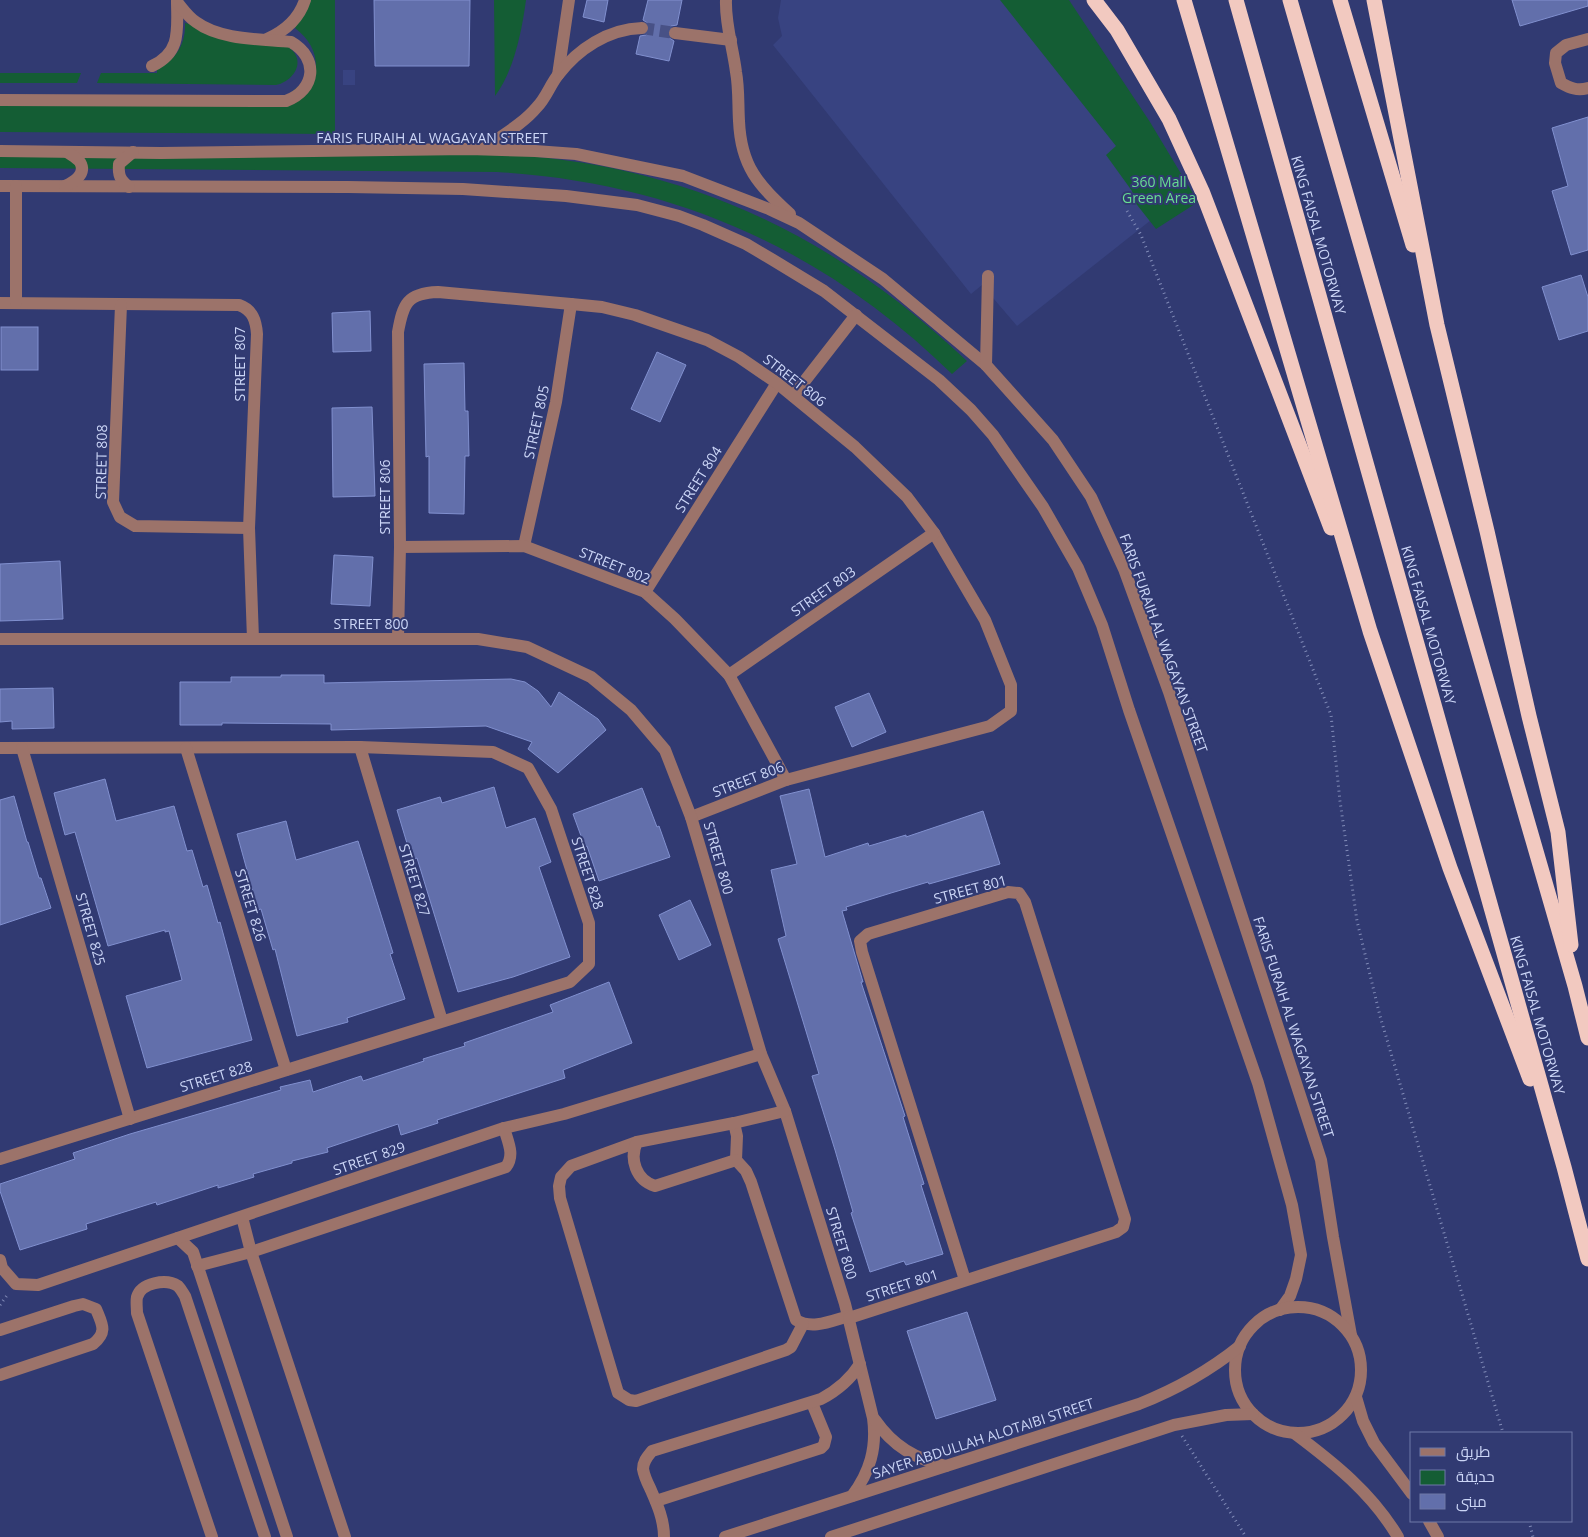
<svg xmlns="http://www.w3.org/2000/svg" width="1588" height="1537" viewBox="0 0 1588 1537" font-family="'Open Sans',Cairo,sans-serif">
	<rect width="100%" height="100%" fill="#313a72"/>
	<g fill="#384381">
		<polygon points="781,0 1005,0 1165,209 1017,326 982,285 971,294 773,45 782,36 778,18"/>
		<rect x="343" y="70" width="12" height="15"/>
	</g>
	<g fill="#145d34">
		<path d="M 308,0 L 335,0 L 335,134 L 0,132 L 0,103 L 277,104 L 316,72 C 317,52 310,40 295,28 Z"/>
		<path d="M 494,0 L 526,0 C 522,30 514,71 495,96 Z"/>
		<polygon points="1000,0 1069,0 1150,122 1198,202 1156,229 1134,201 1132,191 1106,155 1116,146"/>
		<path d="M 185,23 L 283,43 C 286,45 290,48 293,51 C 305,65 291,82 276,85 L 97,83 L 101,73 L 157,73 L 157,69 C 176,60 186,44 185,23 Z"/>
		<polygon points="0,73 81,73 77,83 0,83"/>
		<path d="M 0,149 L 498,153 C 541,157 583,161 625,171 C 760,202 867,267 967,361 L 952,374 C 825,250 674,182 497,172 L 0,168 Z"/>
	</g>
	<g fill="#626fab" stroke="#8190cf">
		<polygon points="374,0 470,0 469,66 375,66"/>
		<polygon points="587,0 608,0 604,22 583,17"/>
		<polygon points="648,0 682,0 677,25 671,26 667,32 668,37 674,41 669,61 636,54 640,36 646,35 650,31 649,24 643,20"/>
		<polygon points="1512,0 1588,0 1588,6 1520,26"/>
		<polygon points="1588,117 1588,250 1571,255 1552,191 1568,186 1552,128"/>
		<polygon points="1581,275 1588,297 1588,331 1559,340 1542,287"/>
		<polygon points="370,311 371,351 333,352 332,313"/>
		<rect x="1" y="327" width="37" height="43"/>
		<polygon points="657,352 686,365 660,422 631,409"/>
		<polygon points="464,363 465,411 468,411 469,456 465,456 464,514 429,513 429,456 426,457 424,364"/>
		<polygon points="372,407 375,496 333,497 332,408"/>
		<polygon points="334,555 373,557 370,606 331,604"/>
		<polygon points="60,561 63,619 0,621 0,564"/>
		<polygon points="281,675 324,675 324,683 511,679 525,682 538,691 551,707 559,692 598,719 606,730 558,773 528,749 532,742 486,726 331,730 331,724 222,723 222,725 180,725 180,682 231,682 231,677 281,677"/>
		<polygon points="53,688 54,728 12,729 12,721 0,722 0,689"/>
		<polygon points="869,693 886,732 852,747 835,707"/>
		<polygon points="105,779 116,821 174,806 187,851 192,850 203,887 207,885 218,923 220,922 252,1040 147,1068 126,996 182,980 169,931 165,932 165,930 108,946 75,832 65,835 54,793"/>
		<polygon points="494,787 506,828 535,818 551,862 539,867 570,957 513,977 458,992 417,858 412,860 397,810 440,797 442,803"/>
		<polygon points="642,788 657,827 659,826 670,857 599,881 587,846 585,847 573,814"/>
		<polygon points="809,789 825,857 868,843 869,846 906,835 906,837 983,811 1000,864 929,884 928,882 891,893 846,907 847,910 842,911 863,982 861,982 905,1116 903,1117 924,1184 921,1185 943,1254 906,1265 904,1261 870,1272 851,1213 853,1212 835,1150 812,1076 819,1074 778,939 786,936 771,870 797,864 780,796"/>
		<polygon points="14,796 27,842 28,842 39,878 41,878 51,908 0,925 0,800"/>
		<polygon points="286,821 296,860 358,841 393,953 390,954 405,999 347,1018 348,1022 297,1036 275,949 273,950 261,909 258,910 237,834"/>
		<polygon points="690,900 711,945 679,960 659,915"/>
		<polygon points="609,982 632,1043 563,1070 565,1078 437,1120 438,1123 401,1135 398,1124 327,1148 328,1152 292,1161 292,1163 253,1174 254,1177 218,1188 218,1185 157,1205 156,1202 86,1224 87,1229 20,1250 0,1191 0,1184 75,1159 73,1153 130,1134 281,1090 280,1087 310,1080 313,1092 361,1076 363,1081 424,1061 423,1059 465,1046 464,1043 553,1012 550,1005"/>
		<polygon points="967,1312 996,1400 936,1419 907,1331"/>
	</g>
	<g fill="none" stroke-linecap="round" stroke-linejoin="round">
		<polyline stroke="#485186" stroke-width="12" stroke-dasharray="12 6" stroke-linecap="butt" points="642,28 675,33"/>
		<g stroke="#828cb8" stroke-width="3" stroke-dasharray="1 4" stroke-linecap="butt">
			<polyline points="1127,211 1141,235 1331,715 1340,801 1357,921 1380,1016 1503,1433"/>
			<polyline points="0,1305 8,1294"/>
			<polyline points="1182,1436 1246,1537"/>
			<polyline points="1529,1521 1533,1537"/>
		</g>
		<g stroke="#9c736a" stroke-width="12">
			<path d="M 726,0 C 725,24 733,48 736,72 C 739,88 738,105 739,121 C 741,167 758,184 790,214"/>
			<polyline points="675,33 731,40"/>
			<path d="M 267,39 C 285,31 299,19 305,0"/>
			<path d="M 1588,39 L 1566,45 L 1556,53 L 1555,63 L 1561,83 C 1570,88 1577,91 1588,88"/>
			<path d="M 152,66 C 182,52 177,29 177,0"/>
			<polyline points="558,75 569,0"/>
			<path d="M 0,100 L 286,101 C 316,90 319,58 291,42 C 261,39 220,40 196,22 C 188,17 183,9 177,2"/>
			<path d="M 483,149 C 501,136 523,124 537,107 C 546,98 550,85 558,75 C 578,49 608,29 642,28"/>
			<polyline points="0,151 161,153 469,149 535,151 576,154 683,176 769,209 799,223 883,279 986,365 1053,440 1091,497 1124,569 1169,692 1321,1160 1333,1237 1351,1335"/>
			<polyline points="0,186 348,187 463,189 566,196 637,205 679,216 703,225 746,244 773,260 824,291 939,380 971,410 993,435 1043,507 1078,568 1102,625 1129,710 1258,1083 1292,1205 1301,1255 1296,1279 1290,1296 1280,1310"/>
			<path d="M 65,186 C 74,182 87,174 80,162 C 77,158 71,155 67,152"/>
			<path d="M 129,187 C 120,180 118,175 119,164 L 133,152"/>
			<path d="M 0,303 L 239,305 C 253,310 256,321 257,334 L 249,528 L 253,639"/>
			<polyline points="16,303 16,186"/>
			<polyline points="121,305 113,502 120,517 135,526 249,528"/>
			<polyline points="986,365 988,276"/>
			<polyline points="793,396 856,315"/>
			<polyline points="524,546 556,402 571,304"/>
			<polyline points="400,547 524,546 645,592 675,619 729,675 786,780"/>
			<polyline points="645,592 777,383"/>
			<path d="M 398,638 L 400,547 L 398,332 C 403,304 407,293 438,292 L 571,304 L 602,307 L 635,315 L 707,340 L 739,357 L 777,383 L 855,447 L 907,497 L 934,533 L 985,620 L 1011,685 L 1011,711 L 990,726 L 786,780 L 691,817"/>
			<path d="M 0,639 L 478,639 L 527,647 L 591,677 L 631,710 L 665,750 L 691,817 L 761,1054 L 785,1111 L 845,1304 L 873,1418 C 877,1448 870,1472 852,1496"/>
			<polyline points="729,675 934,533"/>
			<polyline points="360,747 442,1021"/>
			<polyline points="0,748 360,747 493,752 528,768 551,809 589,923 589,964 570,982 0,1159"/>
			<polyline points="22,748 130,1119"/>
			<polyline points="186,748 286,1070"/>
			<path d="M 734,1123 L 737,1136 L 736,1160 L 746,1171 L 751,1182 L 796,1320 C 812,1330 831,1321 849,1316"/>
			<polyline points="637,1142 571,1166 561,1177 559,1186 560,1198 618,1393 629,1400 636,1401 786,1350 791,1347 803,1324"/>
			<path d="M 736,1160 L 655,1186 C 636,1180 629,1159 637,1142 L 734,1123 L 785,1111"/>
			<polyline points="242,1217 251,1252 345,1537"/>
			<polyline points="178,1238 193,1252 287,1537"/>
			<polyline points="0,1260 2,1268 16,1284 38,1285 504,1128 564,1114 761,1054"/>
			<path d="M 197,1266 L 251,1252 L 506,1167 C 515,1155 508,1142 504,1128"/>
			<circle cx="1298" cy="1370" r="63"/>
			<polyline points="849,1318 1116,1232 1123,1227 1125,1219 1025,902 1019,893 1008,892 868,934 860,941 862,952 965,1280"/>
			<path d="M 0,1330 L 74,1306 L 83,1304 L 96,1309 C 102,1324 108,1332 93,1344 L 0,1375"/>
			<polyline points="1356,1397 1363,1421 1374,1443 1412,1494"/>
			<path d="M 875,1420 C 893,1446 915,1459 946,1466"/>
			<path d="M 1294,1433 C 1334,1463 1372,1493 1398,1537"/>
			<polyline points="656,1501 821,1448 824,1445 826,1437 812,1403"/>
			<polyline points="1429,1521 1438,1537"/>
			<path d="M 212,1537 L 137,1313 C 137,1308 136,1302 137,1297 C 141,1283 166,1278 178,1286 C 181,1289 183,1293 185,1296 L 265,1537"/>
			<path d="M 664,1537 C 664,1519 657,1504 650,1488 C 647,1482 644,1475 643,1469 C 643,1461 648,1456 652,1451 L 821,1399 C 838,1390 850,1380 860,1364"/>
			<path d="M 725,1537 L 1139,1404 C 1177,1389 1209,1371 1240,1346"/>
			<polyline points="831,1537 1174,1425 1226,1415 1253,1414"/>
		</g>
		<g stroke="#f2c9c0" stroke-width="15">
			<polyline points="1094,0 1117,30 1169,119 1202,191 1331,528"/>
			<polyline points="1184,0 1370,631 1450,868 1530,1079"/>
			<polyline points="1236,0 1564,1167 1588,1259"/>
			<polyline points="1290,0 1575,986 1588,1038"/>
			<polyline points="1340,0 1413,245"/>
			<polyline points="1374,0 1437,325 1487,531 1529,716 1558,832 1571,945"/>
		</g>
	</g>
	<g text-anchor="middle" dominant-baseline="central" stroke-width="4" stroke-linejoin="round" paint-order="stroke">
		<g font-size="14" fill="#ccd6f7" stroke="#313a72">
			<text x="432" y="137">FARIS FURAIH AL WAGAYAN STREET</text>
			<text transform="translate(1319 235) rotate(74)">KING FAISAL MOTORWAY</text>
			<text transform="translate(239 364) rotate(-90)">STREET 807</text>
			<text transform="translate(795 380) rotate(38)">STREET 806</text>
			<text transform="translate(536 422) rotate(-78)">STREET 805</text>
			<text transform="translate(101 462) rotate(-89)">STREET 808</text>
			<text transform="translate(698 479) rotate(-58)">STREET 804</text>
			<text transform="translate(384 497) rotate(-90)">STREET 806</text>
			<text transform="translate(615 565) rotate(22)">STREET 802</text>
			<text transform="translate(823 591) rotate(-35)">STREET 803</text>
			<text x="371" y="623">STREET 800</text>
			<text transform="translate(1429 625) rotate(74)">KING FAISAL MOTORWAY</text>
			<text transform="translate(1164 643) rotate(70)">FARIS FURAIH AL WAGAYAN STREET</text>
			<text transform="translate(748 779) rotate(-21)">STREET 806</text>
			<text transform="translate(719 858) rotate(74)">STREET 800</text>
			<text transform="translate(588 873) rotate(72)">STREET 828</text>
			<text transform="translate(415 880) rotate(73)">STREET 827</text>
			<text transform="translate(970 889) rotate(-15)">STREET 801</text>
			<text transform="translate(251 905) rotate(73)">STREET 826</text>
			<text transform="translate(91 929) rotate(74)">STREET 825</text>
			<text transform="translate(1538 1015) rotate(74)">KING FAISAL MOTORWAY</text>
			<text transform="translate(1294 1027) rotate(72)">FARIS FURAIH AL WAGAYAN STREET</text>
			<text transform="translate(216 1076) rotate(-17)">STREET 828</text>
			<text transform="translate(369 1158) rotate(-19)">STREET 829</text>
			<text transform="translate(842 1243) rotate(73)">STREET 800</text>
			<text transform="translate(902 1285) rotate(-18)">STREET 801</text>
			<text transform="translate(983 1438) rotate(-18)">SAYER ABDULLAH ALOTAIBI STREET</text>
		</g>
		<g font-size="14" fill="#68dd92" stroke="#313a72">
			<text x="1159" y="181">360 Mall<tspan x="1159" dy="16">Green Area</tspan></text>
		</g>
	</g>
	<rect x="1410" y="1432" width="162" height="90" fill="#313a72" stroke="#6f78a7"/>
	<rect x="1420" y="1448" width="25" height="8" fill="#9c736a" stroke="#6f78a7"/>
	<text x="1456" y="1457" font-size="15" fill="#ccd6f7">طريق</text>
	<rect x="1420" y="1470" width="25" height="15" fill="#145d34" stroke="#6f78a7"/>
	<text x="1456" y="1482" font-size="15" fill="#ccd6f7">حديقة</text>
	<rect x="1420" y="1494" width="25" height="15" fill="#626fab" stroke="#6f78a7"/>
	<text x="1456" y="1507" font-size="15" fill="#ccd6f7">مبنى</text>
</svg>
